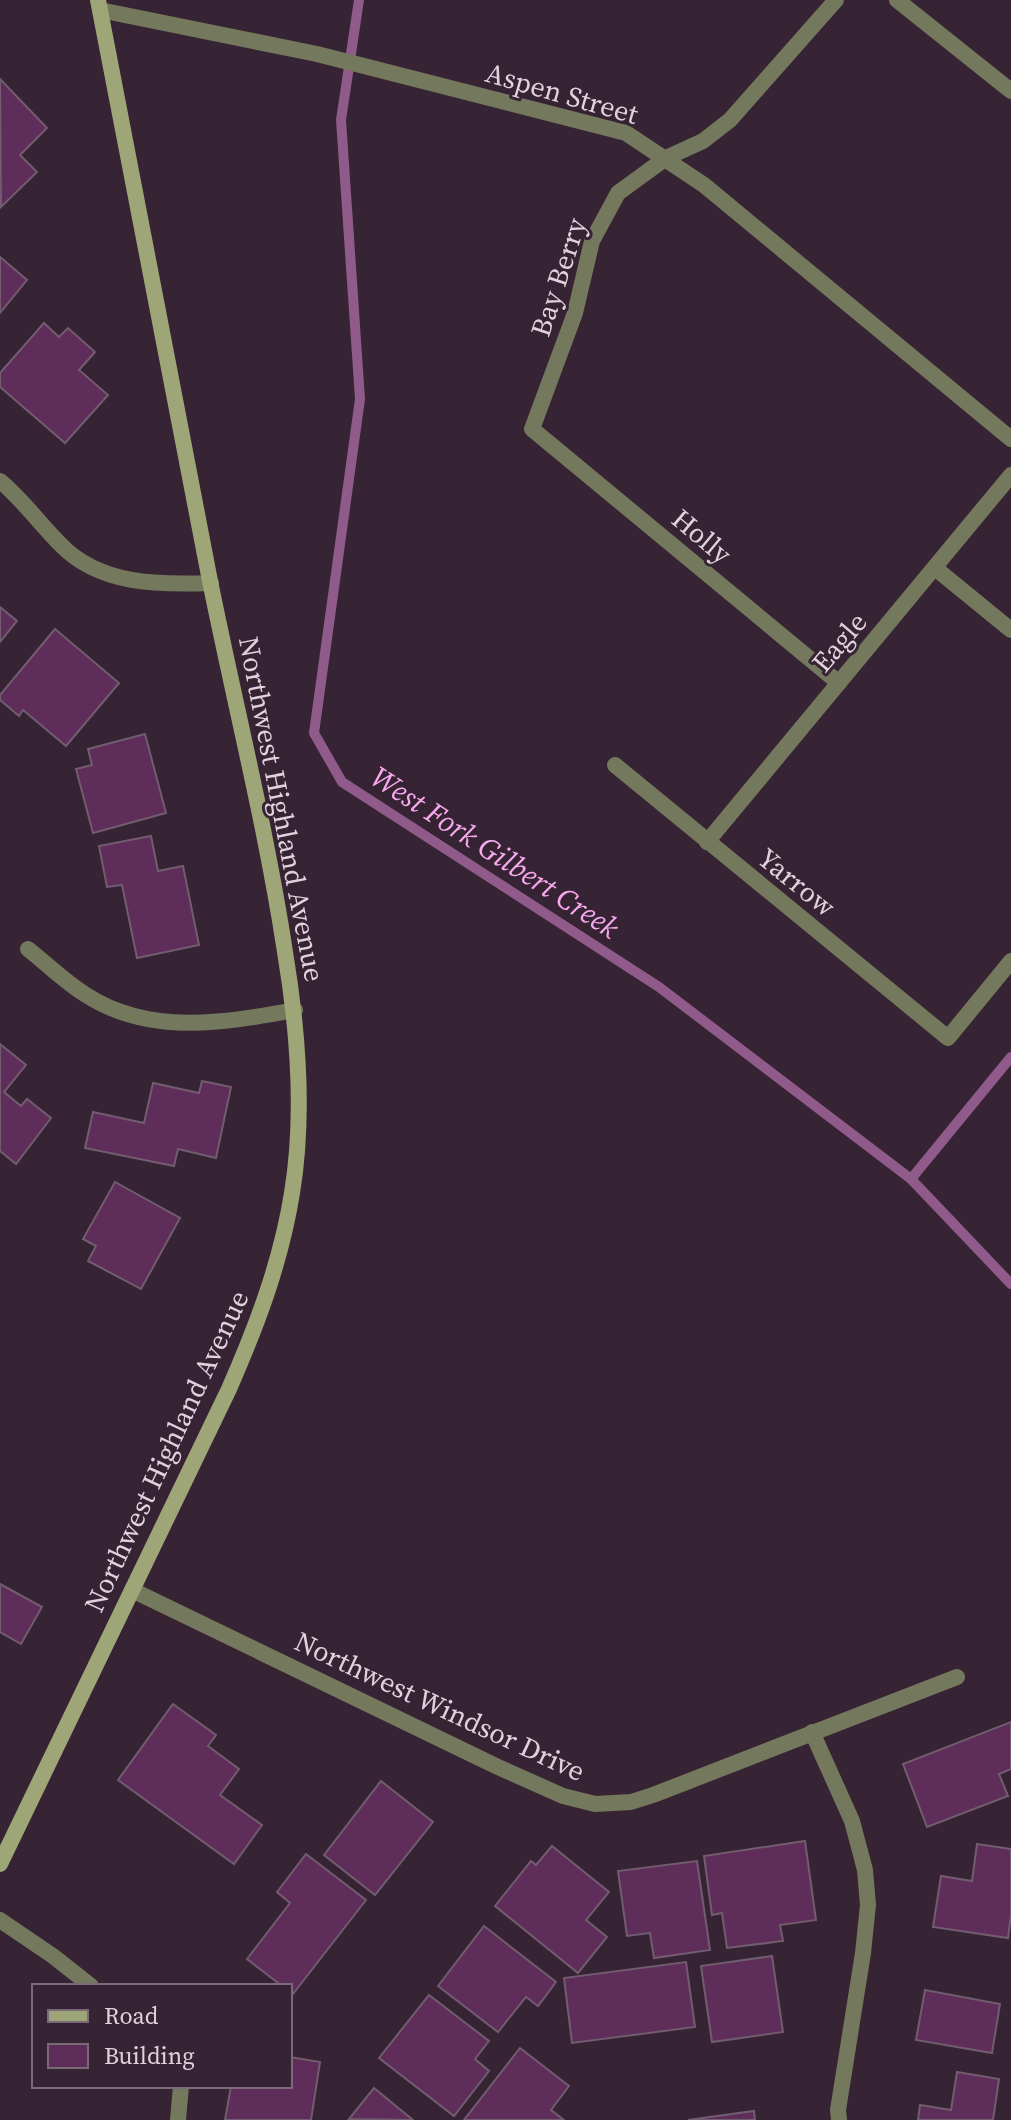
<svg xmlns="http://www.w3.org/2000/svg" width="1011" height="2120" viewBox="0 0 1011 2120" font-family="'Source Serif 4',serif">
	<rect width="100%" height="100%" fill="#362333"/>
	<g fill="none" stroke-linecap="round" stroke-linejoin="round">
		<g stroke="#905b8a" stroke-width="10">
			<polyline points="359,0 341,120 360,399 314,733 342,782 659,987 911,1179 1011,1284"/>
			<polyline points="911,1179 1011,1057"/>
		</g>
	</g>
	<g fill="#5f2d5a" stroke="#725c6f" stroke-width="2">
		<polygon points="0,79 47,128 20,155 37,172 1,207"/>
		<polygon points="0,257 27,280 0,313"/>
		<polygon points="44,323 59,337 68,328 95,352 79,370 108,395 65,443 0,387 0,373"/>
		<polygon points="0,607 17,621 0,642"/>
		<polygon points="55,629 119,683 66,746 23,710 19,716 0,700 0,695"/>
		<polygon points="145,734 166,813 93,833 76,769 92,765 88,749"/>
		<polygon points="151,836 158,871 183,866 199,945 137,958 122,885 107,887 99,846"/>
		<polygon points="0,1044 26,1065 4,1092 21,1106 27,1099 51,1118 16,1164 0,1151"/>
		<polygon points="202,1081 231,1087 216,1158 178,1149 174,1166 85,1148 93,1112 144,1123 153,1083 199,1093"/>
		<polygon points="115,1182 180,1218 141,1289 88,1261 96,1246 83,1239"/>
		<polygon points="0,1584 42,1607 21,1644 0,1632"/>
		<polygon points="173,1704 216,1735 208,1746 239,1769 220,1795 262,1825 234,1864 118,1780"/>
		<polygon points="1011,1722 1011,1769 999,1774 1008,1796 927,1827 903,1764"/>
		<polygon points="381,1781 433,1822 375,1895 324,1855"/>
		<polygon points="805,1841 816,1920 780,1925 783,1941 727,1948 722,1913 712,1915 704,1856"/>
		<polygon points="977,1844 1011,1849 1011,1915 1008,1938 933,1927 941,1876 972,1881"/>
		<polygon points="552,1846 609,1892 586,1920 607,1937 578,1973 495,1906 531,1861 536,1865"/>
		<polygon points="306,1854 366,1900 293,1994 290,1992 290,1986 282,1986 247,1959 290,1903 277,1892"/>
		<polygon points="697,1861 710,1950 654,1958 650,1933 627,1936 618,1871"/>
		<polygon points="484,1926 556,1982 538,2006 526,1997 498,2032 438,1986"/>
		<polygon points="772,1956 783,2032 712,2042 701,1966"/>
		<polygon points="686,1962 695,2027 572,2043 564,1978"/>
		<polygon points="925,1990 1000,2004 992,2053 916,2040"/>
		<polygon points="429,1995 489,2041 475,2059 489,2071 454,2116 379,2058"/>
		<polygon points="520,2048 569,2086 551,2110 564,2120 464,2120"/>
		<polygon points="290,2057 320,2062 311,2120 225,2120 231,2086 290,2086"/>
		<polygon points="957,2072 999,2079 993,2120 918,2120 920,2105 951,2110"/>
		<polygon points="374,2088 413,2120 349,2119"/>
		<polygon points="754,2111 755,2120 688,2120"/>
	</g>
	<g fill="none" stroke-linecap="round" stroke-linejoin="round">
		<g stroke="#74785c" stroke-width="16">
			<polyline points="0,1920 53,1956 91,1986"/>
			<polyline points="178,2120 181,2086"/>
		</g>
		<g stroke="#74785c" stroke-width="16">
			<polyline points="836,0 730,120 703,141 666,158 618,193 592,241 575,313 532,429 839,683"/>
			<polyline points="897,0 1011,91"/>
			<polyline points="100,10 317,54 626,133 704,185 1011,439"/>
			<path d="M 0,481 C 23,500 39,523 60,544 C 99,585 158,585 211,583"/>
			<polyline points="935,568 1011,630"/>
			<polyline points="615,765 948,1038 1011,961"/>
			<polyline points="707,842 1011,475"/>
			<path d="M 28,949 C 47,964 65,982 86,995 C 150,1036 224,1023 295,1010"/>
			<polyline points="132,1590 498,1767 563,1796 595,1804 631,1802 653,1795 957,1677"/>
			<polyline points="812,1732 852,1821 865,1870 868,1905 863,1953 838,2110 839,2120"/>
		</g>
		<path stroke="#9ea576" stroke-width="16" d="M 0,1864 L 229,1389 C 257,1325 281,1262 292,1193 C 305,1114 298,1030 285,952 C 266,827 235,705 210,581 C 171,388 136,194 98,0"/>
	</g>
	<g text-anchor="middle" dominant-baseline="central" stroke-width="6" stroke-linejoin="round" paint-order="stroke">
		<g font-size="28" fill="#dfd2dd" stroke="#362333">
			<text transform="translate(562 93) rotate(16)">Aspen Street</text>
			<text transform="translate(558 277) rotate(-72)">Bay Berry</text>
			<text transform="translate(702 536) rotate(40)">Holly</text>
			<text transform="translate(839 642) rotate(-50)">Eagle</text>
			<text transform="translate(282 809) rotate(79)">Northwest Highland Avenue</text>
			<text transform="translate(797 882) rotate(39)">Yarrow</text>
			<text transform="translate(166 1451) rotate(-65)">Northwest Highland Avenue</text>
			<text transform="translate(440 1706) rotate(25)">Northwest Windsor Drive</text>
		</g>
		<g font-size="30" font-style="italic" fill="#f7a9ed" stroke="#362333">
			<text transform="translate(495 852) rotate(33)">West Fork Gilbert Creek</text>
		</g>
	</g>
	<rect x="32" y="1984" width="260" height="104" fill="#362333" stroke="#7a6977" stroke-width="2"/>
	<rect x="48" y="2010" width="40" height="12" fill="#9ea576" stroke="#7a6977" stroke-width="2"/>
	<text x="104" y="2024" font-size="24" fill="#dfd2dd">Road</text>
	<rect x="48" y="2044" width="40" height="24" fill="#5f2d5a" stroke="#7a6977" stroke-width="2"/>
	<text x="104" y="2064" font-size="24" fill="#dfd2dd">Building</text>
</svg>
